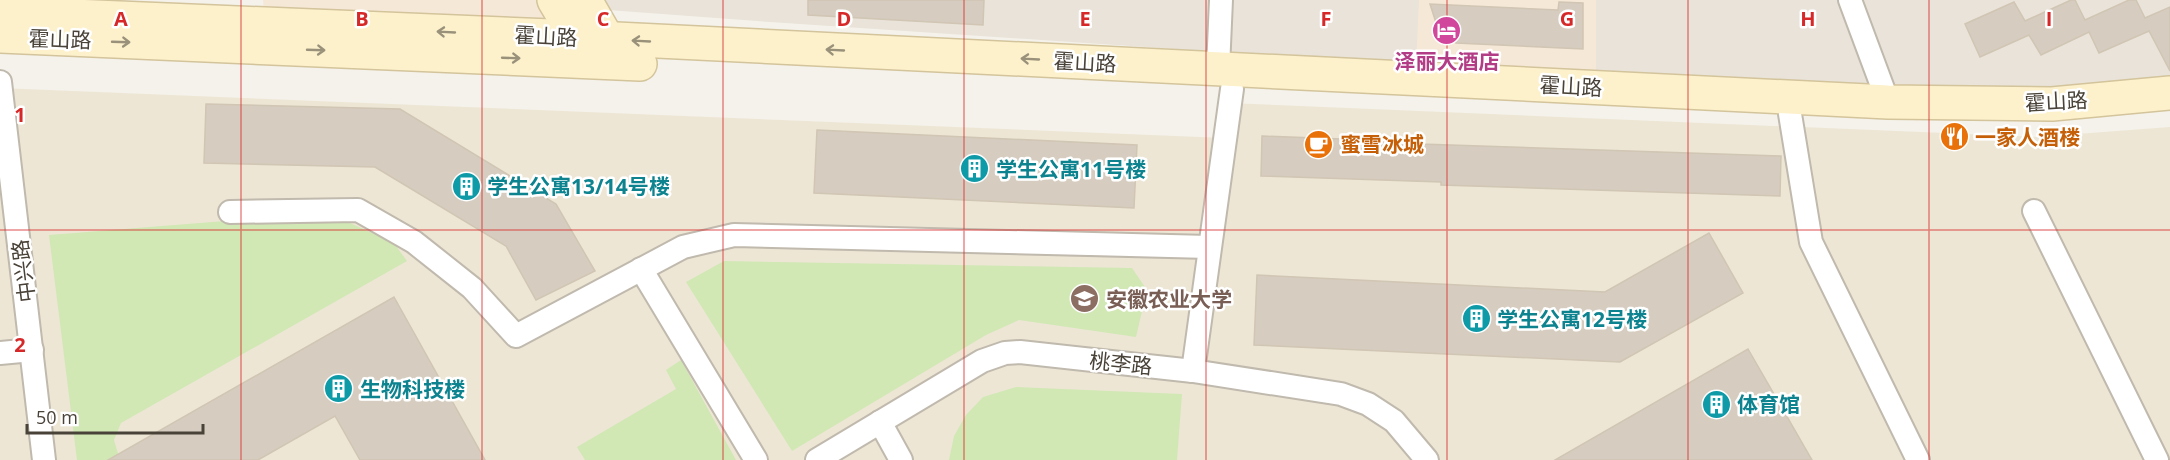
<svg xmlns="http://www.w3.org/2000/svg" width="2170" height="460" viewBox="0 0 2170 460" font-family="'Open Sans','Noto Sans SC',sans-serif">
	<rect width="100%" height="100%" fill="#f5f2eb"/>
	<polygon fill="#e9e3d9" points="602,0 2170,0 2170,93 2052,104 1416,65 770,22 608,10"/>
	<g fill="#f6e8d7">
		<polygon points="263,0 554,0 576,37 265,24"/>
		<polygon points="1419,0 1596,0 1596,74 1416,65"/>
	</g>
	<polygon fill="#ede6d5" points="0,88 1224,138 1228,103 2037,137 2170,127 2170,460 0,460"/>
	<g fill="#d1e8b5">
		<polygon points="327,213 393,242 407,261 121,423 114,440 120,460 77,460 49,235"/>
		<polygon points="724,261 1132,268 1147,290 1136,337 1019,320 986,335 792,451 686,282"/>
		<polygon points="681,360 736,460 585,460 577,447 676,389 666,370"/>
		<polygon points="1016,387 1182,394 1177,460 949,460 954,436 966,415 983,397"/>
	</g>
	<g fill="#d6cdc0" stroke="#d1c5b3" stroke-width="1.5">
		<polygon points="808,0 984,0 983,25 808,15"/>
		<polygon points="2071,0 2075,0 2085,20 2129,0 2136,0 2145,18 2170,7 2170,71 2149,31 2099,53 2089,32 2041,55 2029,35 1980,57 1965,24 2014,2 2025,21"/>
		<polygon points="1559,2 1583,3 1583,49 1456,43 1445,37 1438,29 1430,4 1558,10"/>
		<polygon points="206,104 400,109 556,204 595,271 536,300 506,246 375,167 204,163"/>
		<polygon points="817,130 1137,145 1134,208 814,193"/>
		<polygon points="1262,136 1420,142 1420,144 1781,156 1780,196 1441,185 1441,182 1261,176"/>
		<polygon points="1709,233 1743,293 1620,362 1254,345 1257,275 1605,292"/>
		<polygon points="394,297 485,460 360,460 335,416 258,460 108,460"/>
		<polygon points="1748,349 1812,460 1555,460"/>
	</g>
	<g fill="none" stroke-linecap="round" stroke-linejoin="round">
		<defs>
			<g id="minor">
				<polyline points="1850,0 1888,102"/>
				<polyline points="1218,68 1221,0"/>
				<polyline points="0,82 44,460"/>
				<polyline points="1790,114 1811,242 1918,460"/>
				<polyline points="2034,211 2157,460"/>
				<polyline points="230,212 358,210 414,242 472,288 516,336 683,247 734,235 1209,247"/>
				<polyline points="641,269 756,460"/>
				<polyline points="0,353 32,350"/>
				<polyline points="1193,371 1232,89"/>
				<polyline points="880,422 901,460"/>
				<polyline points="817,460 982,361 1005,353 1020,352 1193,371 1341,394 1368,404 1394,421 1427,460"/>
			</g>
			<g id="secondary">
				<polyline points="554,0 576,37"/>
				<polyline points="585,0 608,40"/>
				<polyline points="0,13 576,37 1888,102 2052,104 2170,93"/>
				<polyline points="0,36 640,64"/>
			</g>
		</defs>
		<use href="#minor" stroke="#c0b9ad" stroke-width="26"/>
		<use href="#secondary" stroke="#d3c49b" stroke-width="36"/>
		<use href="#minor" stroke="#fff" stroke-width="22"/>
		<use href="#secondary" stroke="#fdf1cc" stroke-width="33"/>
	</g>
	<defs><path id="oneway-shaft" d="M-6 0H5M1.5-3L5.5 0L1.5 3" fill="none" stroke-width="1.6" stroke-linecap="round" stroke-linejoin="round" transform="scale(1.5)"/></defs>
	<g stroke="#9a917b">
		<use href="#oneway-shaft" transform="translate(446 32) rotate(-177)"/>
		<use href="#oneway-shaft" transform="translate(641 41) rotate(-177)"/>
		<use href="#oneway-shaft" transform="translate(121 42) rotate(2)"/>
		<use href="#oneway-shaft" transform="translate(316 50) rotate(2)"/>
		<use href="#oneway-shaft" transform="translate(835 50) rotate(-177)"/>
		<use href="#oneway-shaft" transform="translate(511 58) rotate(2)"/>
		<use href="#oneway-shaft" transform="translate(1030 59) rotate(-177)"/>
	</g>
	<path fill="none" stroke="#d62828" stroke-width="1.5" stroke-opacity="0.55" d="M 241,0 L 241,460M 482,0 L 482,460M 723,0 L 723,460M 964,0 L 964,460M 1206,0 L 1206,460M 1447,0 L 1447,460M 1688,0 L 1688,460M 1929,0 L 1929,460M 0,230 L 2170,230"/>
	<defs>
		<symbol id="hotel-disc" viewBox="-11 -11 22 22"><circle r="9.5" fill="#d1479c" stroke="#fff"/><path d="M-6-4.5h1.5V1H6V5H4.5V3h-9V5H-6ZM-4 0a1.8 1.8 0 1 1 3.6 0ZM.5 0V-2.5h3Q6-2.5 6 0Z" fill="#fff"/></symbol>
		<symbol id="restaurant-disc" viewBox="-11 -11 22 22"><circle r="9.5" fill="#e8710a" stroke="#fff"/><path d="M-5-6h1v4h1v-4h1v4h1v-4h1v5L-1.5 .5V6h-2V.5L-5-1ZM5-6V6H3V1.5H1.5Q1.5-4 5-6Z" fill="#fff"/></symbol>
		<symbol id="cafe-disc" viewBox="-11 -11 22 22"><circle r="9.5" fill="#e8710a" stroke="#fff"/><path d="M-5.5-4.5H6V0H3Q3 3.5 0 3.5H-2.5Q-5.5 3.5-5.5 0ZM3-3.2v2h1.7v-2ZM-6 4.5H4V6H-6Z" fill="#fff"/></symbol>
		<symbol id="building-disc" viewBox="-11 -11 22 22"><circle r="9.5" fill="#0f9aa8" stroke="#fff"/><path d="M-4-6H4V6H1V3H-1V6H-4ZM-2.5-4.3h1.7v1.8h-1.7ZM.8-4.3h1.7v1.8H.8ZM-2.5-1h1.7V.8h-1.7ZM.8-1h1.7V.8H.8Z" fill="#fff"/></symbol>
		<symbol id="university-disc" viewBox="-11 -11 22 22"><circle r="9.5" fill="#8d6e63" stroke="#fff"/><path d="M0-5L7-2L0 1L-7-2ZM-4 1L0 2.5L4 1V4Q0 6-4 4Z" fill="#fff"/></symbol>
	</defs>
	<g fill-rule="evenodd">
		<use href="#hotel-disc" x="1430" y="14" width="33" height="33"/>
		<use href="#restaurant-disc" x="1938" y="120" width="33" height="33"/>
		<use href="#cafe-disc" x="1302" y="128" width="33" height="33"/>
		<use href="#building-disc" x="958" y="152" width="33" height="33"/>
		<use href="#building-disc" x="450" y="170" width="33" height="33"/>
		<use href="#university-disc" x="1068" y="282" width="33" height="33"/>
		<use href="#building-disc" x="1460" y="302" width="33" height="33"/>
		<use href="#building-disc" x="322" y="372" width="33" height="33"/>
		<use href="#building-disc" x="1700" y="388" width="33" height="33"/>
	</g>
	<g text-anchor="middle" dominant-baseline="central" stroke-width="5" stroke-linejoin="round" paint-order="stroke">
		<g font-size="21" fill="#494238" stroke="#fff">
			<text transform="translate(546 36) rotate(3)">霍山路</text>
			<text transform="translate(60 39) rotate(2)">霍山路</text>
			<text transform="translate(1085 62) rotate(3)">霍山路</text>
			<text transform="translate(1571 86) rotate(3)">霍山路</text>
			<text transform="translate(2056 101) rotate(-3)">霍山路</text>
			<text transform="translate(23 271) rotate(-97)">中兴路</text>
			<text transform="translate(1121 363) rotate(6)">桃李路</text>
		</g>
		<g font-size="21" font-weight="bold" fill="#b23c85" stroke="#fff">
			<text x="1447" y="61">泽丽大酒店</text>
		</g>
		<g font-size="21" font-weight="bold" fill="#c56008" stroke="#fff" text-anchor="start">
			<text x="1975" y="137">一家人酒楼</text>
			<text x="1340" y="144">蜜雪冰城</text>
		</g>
		<g font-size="21" font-weight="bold" fill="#0d838f" stroke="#fff" text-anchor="start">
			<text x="996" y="169">学生公寓11号楼</text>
			<text x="487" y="186">学生公寓13/14号楼</text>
			<text x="1497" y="319">学生公寓12号楼</text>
			<text x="360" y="389">生物科技楼</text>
			<text x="1737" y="404">体育馆</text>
		</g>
		<g font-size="21" font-weight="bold" fill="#785e54" stroke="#fff" text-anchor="start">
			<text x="1106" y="299">安徽农业大学</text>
		</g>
	</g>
	<g font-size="20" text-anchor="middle" font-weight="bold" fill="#d62828" stroke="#fff" stroke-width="5" stroke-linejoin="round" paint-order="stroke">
		<text x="121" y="26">A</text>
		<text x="362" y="26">B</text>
		<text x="603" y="26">C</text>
		<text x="844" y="26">D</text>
		<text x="1085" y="26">E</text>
		<text x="1326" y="26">F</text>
		<text x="1567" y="26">G</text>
		<text x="1808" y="26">H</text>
		<text x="2049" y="26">I</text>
		<text x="20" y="122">1</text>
		<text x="20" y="352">2</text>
	</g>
	<path d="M27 424v9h176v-9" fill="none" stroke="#494238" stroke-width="3"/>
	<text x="36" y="424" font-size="18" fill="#494238" stroke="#ffffff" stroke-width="4.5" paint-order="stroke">50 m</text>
</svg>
